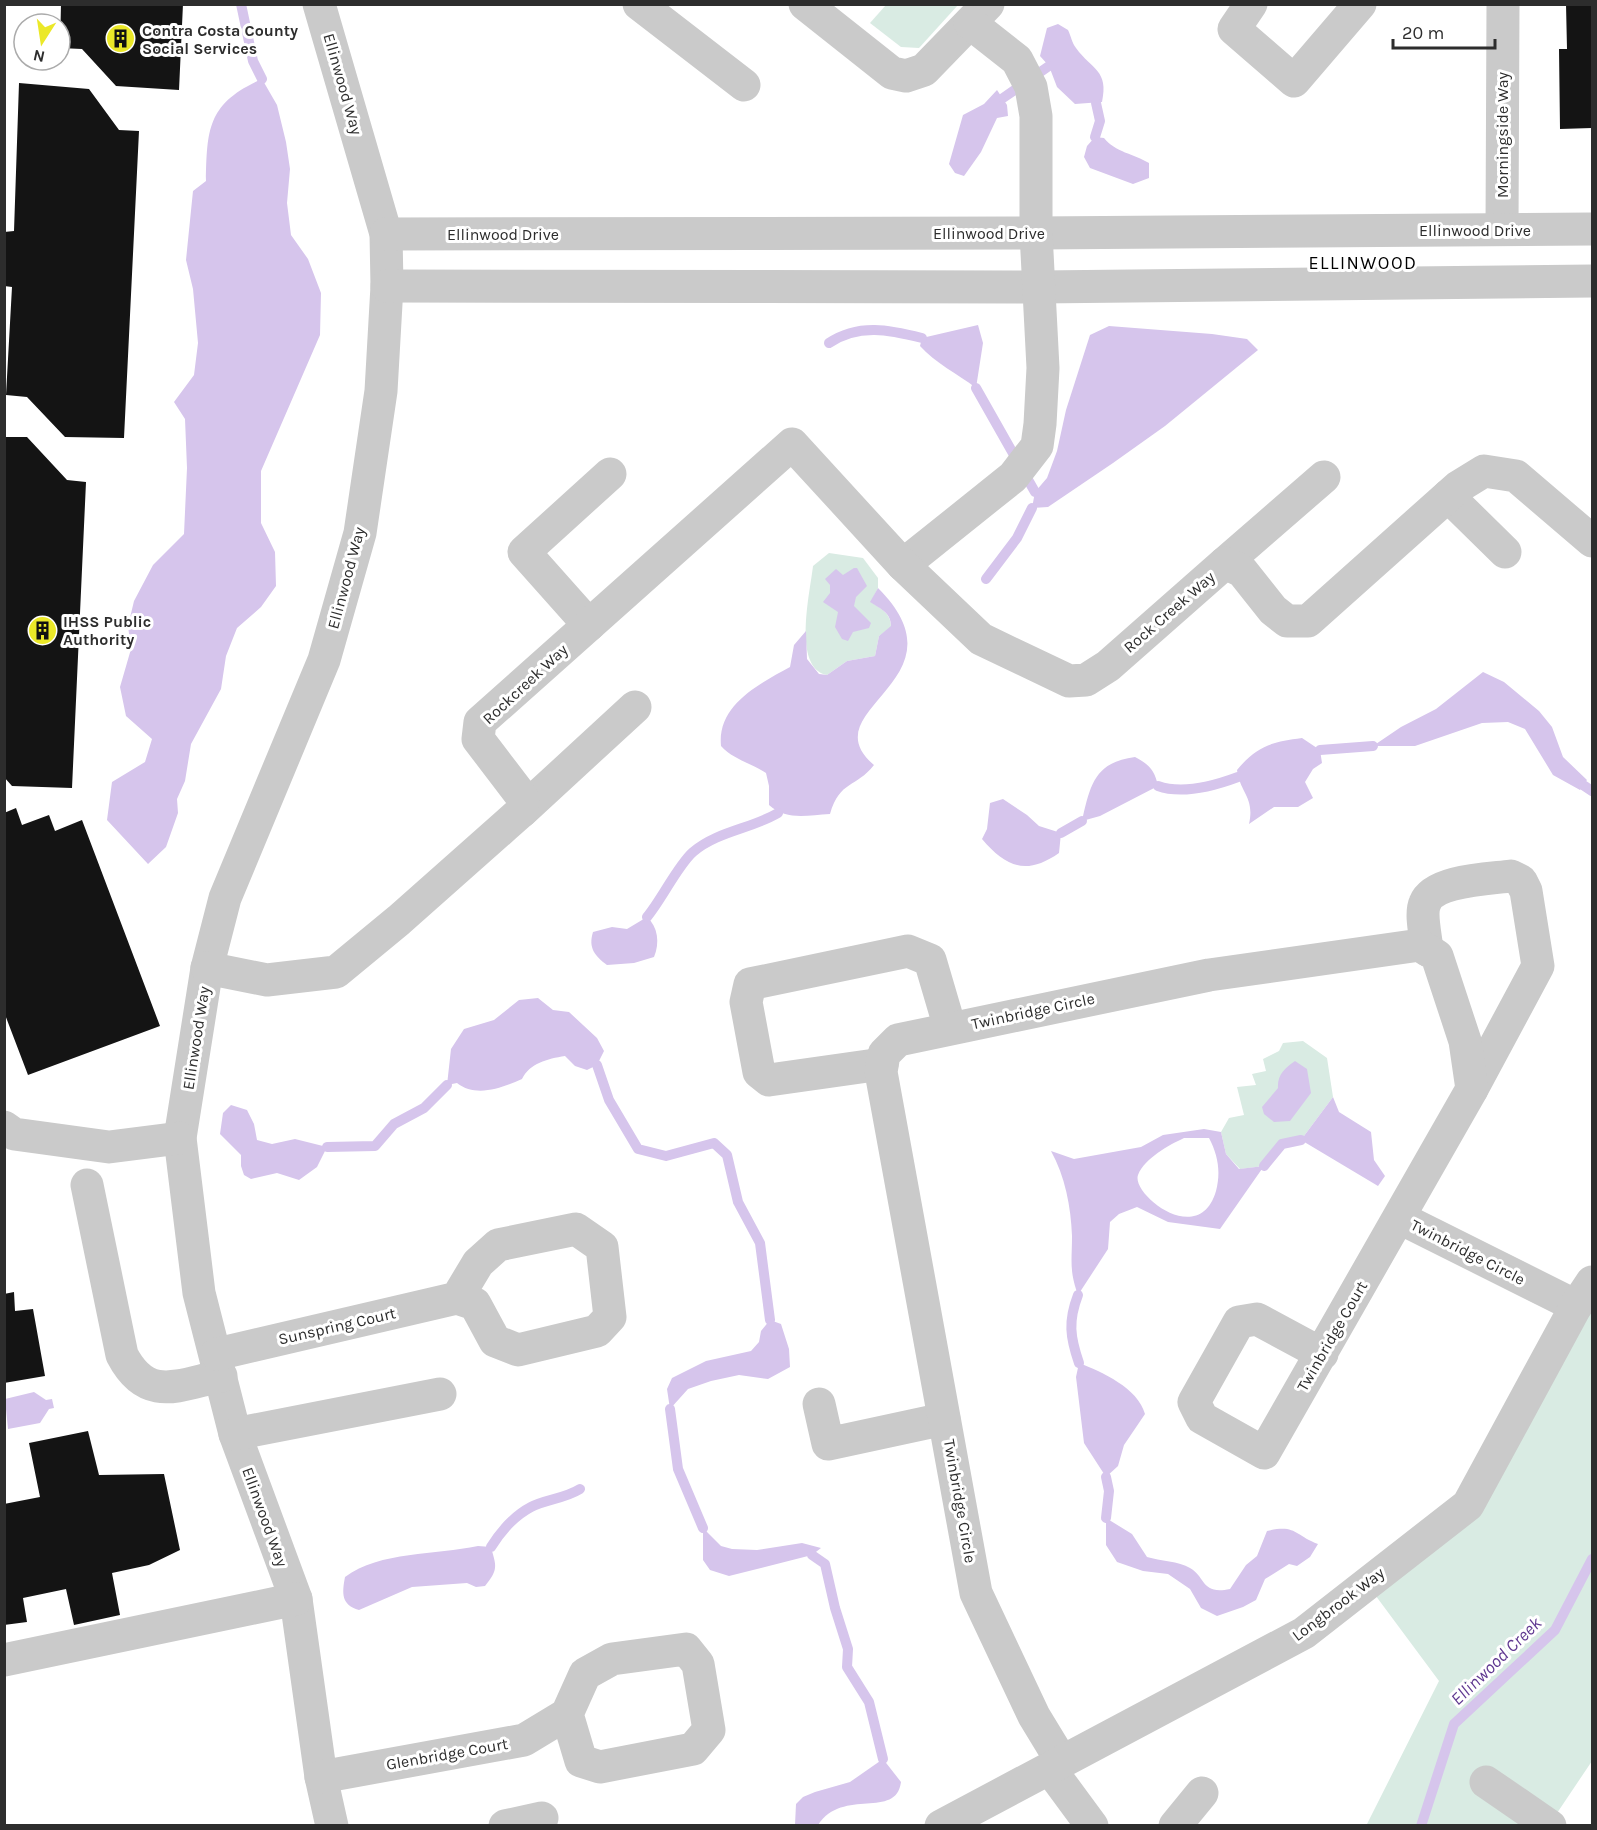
<svg xmlns="http://www.w3.org/2000/svg" width="1597" height="1830" viewBox="0 0 1597 1830" font-family="Karla,sans-serif">
	<rect width="100%" height="100%" fill="#fff"/>
	<g fill="#d9ebe3">
		<polygon points="886,5 958,5 919,48 901,47 870,23"/>
		<path d="M 829,553 L 863,558 L 878,578 L 878,588 L 871,602 C 881,609 891,613 891,627 L 879,636 L 875,656 L 847,661 L 827,675 C 792,668 810,593 813,566 Z"/>
		<polygon points="1303,1041 1327,1058 1333,1097 1301,1140 1282,1144 1264,1166 1240,1169 1226,1154 1221,1132 1229,1118 1244,1115 1237,1087 1256,1085 1252,1074 1266,1071 1263,1059 1279,1051 1283,1043"/>
		<polygon points="1592,1282 1592,1761 1549,1825 1366,1826 1439,1681 1367,1584 1468,1505"/>
	</g>
	<g fill="#d6c5ec" fill-rule="evenodd">
		<path d="M 1058,24 L 1068,30 C 1071,36 1072,43 1076,48 C 1092,70 1109,70 1102,102 L 1075,104 L 1057,87 L 1049,66 L 1040,56 L 1047,28 Z"/>
		<path d="M 262,79 L 277,105 L 286,142 L 290,169 L 287,203 L 291,235 L 308,259 L 321,293 L 320,335 L 261,471 L 261,523 L 275,552 L 276,586 L 261,607 L 237,628 L 226,656 L 221,689 L 191,744 L 185,781 L 177,799 L 178,813 L 166,847 L 148,864 L 107,820 L 112,782 L 145,762 L 152,739 L 126,716 L 120,687 L 131,649 L 128,626 L 134,601 L 153,565 L 184,534 L 187,468 L 185,419 L 174,402 L 194,375 L 198,343 L 193,289 L 186,260 L 193,191 L 206,181 C 207,128 208,103 262,79 Z"/>
		<polygon points="997,90 1007,105 1008,116 997,118 981,152 964,176 955,173 949,164 963,115 984,104"/>
		<path d="M 1095,137 L 1104,138 C 1115,152 1134,154 1149,163 L 1149,178 L 1133,184 L 1090,168 L 1084,157 L 1087,146 Z"/>
		<path d="M 978,325 L 983,343 L 976,388 C 958,374 935,363 920,346 L 922,338 Z"/>
		<polygon points="1109,326 1212,334 1247,339 1258,350 1165,426 1113,463 1048,507 1032,508 1035,492 1047,478 1057,451 1066,410 1090,335"/>
		<polygon points="854,568 857,568 867,586 856,597 854,606 871,623 869,628 853,632 848,641 842,639 835,627 838,612 823,602 830,593 830,585 825,579 836,569 843,575"/>
		<path d="M 878,588 C 971,681 808,709 874,765 C 856,788 840,780 830,814 C 807,815 787,821 769,805 L 769,786 L 766,773 C 751,763 734,760 721,746 C 717,705 759,684 790,667 L 794,645 L 806,631 L 807,659 L 819,674 L 827,675 L 847,661 L 875,656 L 879,636 L 891,626 C 891,613 881,609 870,602 Z"/>
		<polygon points="1483,672 1504,682 1539,711 1552,727 1563,757 1587,780 1580,790 1553,775 1525,729 1508,722 1482,723 1415,746 1373,746 1401,727 1436,709"/>
		<path d="M 1302,738 L 1320,750 L 1322,763 L 1313,769 L 1305,782 L 1313,798 L 1298,807 L 1274,807 L 1249,824 C 1255,797 1240,793 1237,770 C 1257,746 1271,742 1302,738 Z"/>
		<path d="M 1135,757 C 1149,764 1155,771 1158,786 L 1100,816 L 1082,821 C 1090,785 1095,762 1135,757 Z"/>
		<path d="M 1003,799 L 1027,815 L 1039,826 L 1061,833 L 1059,853 C 1026,876 1006,867 982,839 L 987,829 L 990,803 Z"/>
		<path d="M 647,917 C 658,927 660,943 654,957 L 634,963 L 607,965 C 595,956 588,948 593,932 L 612,927 L 627,929 Z"/>
		<path d="M 538,998 L 553,1010 L 569,1012 L 597,1038 L 604,1051 L 597,1065 L 587,1070 L 575,1066 L 565,1056 C 547,1059 530,1063 522,1079 C 502,1088 476,1098 457,1083 L 447,1085 L 451,1049 L 464,1029 L 494,1020 L 519,1000 Z"/>
		<path d="M 1295,1061 L 1307,1069 L 1311,1093 L 1290,1121 L 1274,1122 L 1264,1114 L 1262,1107 L 1278,1088 C 1277,1075 1285,1068 1295,1061 Z"/>
		<polygon points="1333,1097 1339,1112 1371,1132 1374,1160 1385,1176 1378,1186 1301,1140"/>
		<polygon points="231,1105 247,1110 254,1124 257,1140 272,1144 295,1139 327,1147 317,1167 299,1180 277,1173 251,1179 244,1175 241,1166 241,1155 220,1134 223,1113"/>
		<path d="M 1204,1129 L 1221,1132 L 1226,1154 L 1239,1169 L 1264,1166 L 1220,1229 L 1168,1222 L 1137,1207 L 1119,1214 L 1110,1222 L 1108,1249 L 1078,1295 C 1069,1270 1072,1261 1072,1236 C 1071,1207 1065,1176 1051,1151 L 1074,1159 L 1141,1147 L 1163,1135 ZM 1184,1138 L 1209,1138 C 1218,1155 1221,1172 1216,1191 C 1199,1249 1131,1194 1138,1175 C 1145,1158 1169,1145 1184,1138 Z"/>
		<polygon points="770,1320 781,1324 789,1349 790,1367 768,1379 739,1375 711,1381 688,1389 670,1409 667,1389 672,1378 706,1361 751,1351 759,1342 761,1331"/>
		<path d="M 1079,1363 C 1102,1372 1138,1388 1145,1414 L 1124,1445 L 1118,1466 L 1106,1477 L 1084,1443 L 1076,1377 Z"/>
		<polygon points="34,1392 46,1400 52,1399 54,1408 49,1409 40,1423 8,1429 5,1399"/>
		<path d="M 1106,1518 L 1132,1534 L 1147,1557 C 1160,1561 1179,1561 1190,1568 C 1206,1577 1201,1595 1230,1589 L 1246,1565 L 1257,1556 L 1267,1531 C 1296,1524 1294,1535 1318,1544 L 1310,1557 L 1297,1566 L 1289,1564 L 1265,1579 L 1256,1600 L 1243,1607 L 1217,1616 L 1201,1608 L 1190,1589 L 1168,1574 L 1143,1571 L 1117,1562 L 1106,1545 Z"/>
		<polygon points="703,1528 721,1546 732,1549 757,1550 802,1543 821,1548 812,1555 729,1576 710,1570 703,1560"/>
		<path d="M 478,1546 L 491,1547 C 496,1566 499,1569 485,1586 L 476,1587 L 467,1583 L 412,1587 L 359,1610 C 341,1605 342,1593 345,1577 C 380,1551 436,1555 478,1546 Z"/>
		<path d="M 883,1759 L 901,1782 C 896,1820 843,1787 818,1825 L 795,1825 L 796,1804 L 803,1797 L 815,1792 L 850,1782 Z"/>
	</g>
	<g fill="none" stroke-linecap="round" stroke-linejoin="round">
		<g stroke="#d6c5ec" stroke-width="10">
			<polyline points="241,4 253,61 262,79"/>
			<polyline points="1003,98 1049,66"/>
			<polyline points="1095,137 1100,121 1096,103"/>
			<path d="M 829,343 C 859,323 890,330 922,338"/>
			<polyline points="976,388 1035,492"/>
			<polyline points="986,579 1017,538 1032,508"/>
			<polyline points="1320,750 1373,746"/>
			<polyline points="1583,785 1592,791"/>
			<path d="M 1158,786 C 1183,795 1214,786 1238,777"/>
			<polyline points="1061,833 1082,821"/>
			<path d="M 647,917 C 662,899 678,865 693,852 C 718,831 751,829 778,813"/>
			<polyline points="597,1065 609,1100 638,1149 666,1156 714,1143 727,1155 738,1202 760,1243 770,1320"/>
			<polyline points="327,1147 375,1146 394,1124 424,1108 447,1085"/>
			<polyline points="1264,1166 1282,1144 1301,1140"/>
			<path d="M 1078,1295 C 1068,1321 1070,1337 1079,1363"/>
			<polyline points="670,1409 678,1469 703,1528"/>
			<polyline points="1106,1518 1109,1491 1106,1477"/>
			<path d="M 491,1547 C 501,1531 514,1516 531,1507 C 546,1499 564,1499 580,1489"/>
			<polyline points="812,1555 825,1564 835,1608 848,1649 847,1667 869,1702 883,1759"/>
			<polyline points="1421,1826 1454,1724 1555,1630 1592,1559"/>
		</g>
	</g>
	<g fill="#141414">
		<polygon points="61,4 183,4 179,90 116,86 82,49 60,48"/>
		<polygon points="1566,4 1592,4 1592,128 1560,129 1559,49 1567,49"/>
		<polygon points="19,83 89,89 119,130 139,131 124,438 65,437 27,397 6,395 12,287 4,286 4,232 14,231"/>
		<polygon points="4,437 27,437 67,480 86,482 72,788 12,786 4,777"/>
		<polygon points="16,808 22,825 49,815 55,831 82,820 160,1026 28,1075 4,1012 4,813"/>
		<polygon points="14,1292 15,1311 33,1309 45,1376 4,1383 4,1294"/>
		<polygon points="88,1431 99,1475 164,1474 180,1550 149,1565 112,1573 120,1615 74,1625 66,1589 23,1598 27,1622 4,1625 4,1504 40,1497 29,1443"/>
	</g>
	<g fill="none" stroke-linecap="round" stroke-linejoin="round">
		<g stroke="#cacaca" stroke-width="33">
			<polyline points="319,4 386,234 387,286 381,391 360,533 324,660 225,898 207,968 180,1138 199,1293 235,1434 296,1599 321,1777 332,1826"/>
			<polyline points="639,4 744,85"/>
			<polyline points="805,4 892,73 906,76 924,70 988,4"/>
			<polyline points="1251,4 1234,29 1294,81 1360,4"/>
			<polyline points="1502,229 1503,4"/>
			<polyline points="386,234 1036,233 1592,229"/>
			<polyline points="387,286 1039,287 1592,281"/>
			<polyline points="1448,496 1505,552"/>
			<polyline points="1225,563 1324,477"/>
			<polyline points="903,565 1013,477 1037,446 1040,424 1043,368 1036,233 1036,116 1031,87 1017,60 970,23"/>
			<polyline points="589,625 524,552 610,474"/>
			<polyline points="522,811 635,707"/>
			<path d="M 1427,950 C 1426,937 1420,914 1425,903 C 1434,880 1489,879 1511,876 L 1521,881 L 1526,891 L 1538,966 L 1472,1089"/>
			<polyline points="207,968 267,980 336,972 399,920 505,826 522,811 523,798 478,739 480,722 792,444 903,565 981,639 1069,681 1086,680 1108,666 1225,563 1242,571 1273,610 1287,621 1308,621 1458,487 1484,471 1516,476 1592,541"/>
			<polyline points="882,1064 769,1080 759,1072 746,1002 750,984 908,951 930,960 950,1028"/>
			<polyline points="4,1127 14,1134 109,1147 180,1138"/>
			<path d="M 87,1185 L 122,1355 C 147,1403 178,1385 221,1376"/>
			<polyline points="1400,1218 1576,1306"/>
			<polyline points="217,1354 457,1298 475,1304 495,1341 518,1350 597,1331 610,1317 602,1247 576,1229 498,1245 478,1263 457,1298"/>
			<polyline points="819,1404 828,1444 944,1419"/>
			<polyline points="235,1434 440,1394"/>
			<polyline points="4,1660 296,1599"/>
			<polyline points="1062,1762 1034,1716 976,1593 881,1072 884,1054 898,1040 1209,975 1420,945 1437,956 1465,1041 1472,1089 1264,1453 1202,1418 1194,1402 1239,1322 1257,1319 1322,1354"/>
			<polyline points="1050,1769 1092,1826"/>
			<polyline points="321,1777 524,1740 567,1714 585,1674 612,1659 686,1649 698,1664 709,1730 693,1749 600,1767 581,1761 567,1714"/>
			<polyline points="1486,1782 1550,1826"/>
			<polyline points="505,1826 542,1818"/>
			<polyline points="941,1826 1304,1633 1468,1505 1576,1306 1592,1282"/>
			<polyline points="1175,1826 1202,1793"/>
		</g>
	</g>
	<defs>
		<symbol id="building-disc" viewBox="-11 -11 22 22"><circle r="9.5" fill="#ebe828" stroke="#fff"/><path d="M-4-6H4V6H1V3H-1V6H-4ZM-2.5-4.3h1.7v1.8h-1.7ZM.8-4.3h1.7v1.8H.8ZM-2.5-1h1.7V.8h-1.7ZM.8-1h1.7V.8H.8Z" fill="#111"/></symbol>
	</defs>
	<g fill-rule="evenodd">
		<use href="#building-disc" x="104" y="22" width="33" height="33"/>
		<use href="#building-disc" x="26" y="614" width="33" height="33"/>
	</g>
	<g text-anchor="middle" dominant-baseline="central" stroke-width="6" stroke-linejoin="round" paint-order="stroke">
		<g font-size="16" font-weight="bold" fill="#2d2d2d" stroke="#fff" text-anchor="start">
			<text x="142" y="30">Contra Costa County<tspan x="142" dy="18">Social Services</tspan></text>
			<text x="63" y="621">IHSS Public<tspan x="63" dy="18">Authority</tspan></text>
		</g>
		<g font-size="16" fill="#2d2d2d" stroke="#fff">
			<text transform="translate(343 84) rotate(74)">Ellinwood Way</text>
			<text transform="translate(1502 135) rotate(-90)">Morningside Way</text>
			<text x="1475" y="230">Ellinwood Drive</text>
			<text x="989" y="233">Ellinwood Drive</text>
			<text x="503" y="234">Ellinwood Drive</text>
			<text transform="translate(346 578) rotate(-75)">Ellinwood Way</text>
			<text transform="translate(1169 612) rotate(-41)">Rock Creek Way</text>
			<text transform="translate(525 684) rotate(-43)">Rockcreek Way</text>
			<text transform="translate(1033 1011) rotate(-12)">Twinbridge Circle</text>
			<text transform="translate(196 1038) rotate(-81)">Ellinwood Way</text>
			<text transform="translate(1468 1252) rotate(27)">Twinbridge Circle</text>
			<text transform="translate(337 1326) rotate(-13)">Sunspring Court</text>
			<text transform="translate(1332 1336) rotate(-60)">Twinbridge Court</text>
			<text transform="translate(960 1501) rotate(80)">Twinbridge Circle</text>
			<text transform="translate(265 1517) rotate(70)">Ellinwood Way</text>
			<text transform="translate(1338 1604) rotate(-37)">Longbrook Way</text>
			<text transform="translate(447 1754) rotate(-10)">Glenbridge Court</text>
		</g>
		<g font-size="18" letter-spacing="1.5" fill="#000" stroke="#fff">
			<text x="1363" y="263">ELLINWOOD</text>
		</g>
		<g font-size="18" font-style="italic" fill="#603991" stroke="#fff">
			<text transform="translate(1496 1661) rotate(-44)">Ellinwood Creek</text>
		</g>
	</g>
	<rect width="1597" height="1830" fill="none" stroke="#2d2d2d" stroke-width="12"/>
	<g transform="translate(42 42) rotate(192)"><circle r="28" fill="#ffffff" stroke="#ababab" stroke-width="1.5"/>
	<path d="M0-4.5L10 22L0 15L-10 22Z" fill="#ebe828"/>
	<text y="-9" font-size="16" font-weight="bold" text-anchor="middle" fill="#2d2d2d">N</text>
	</g>
	<path d="M1393 39v9h102v-9" fill="none" stroke="#2d2d2d" stroke-width="3"/>
	<text x="1402" y="39" font-size="18" fill="#2d2d2d" stroke="#ffffff" stroke-width="4.5" paint-order="stroke">20 m</text>
</svg>
